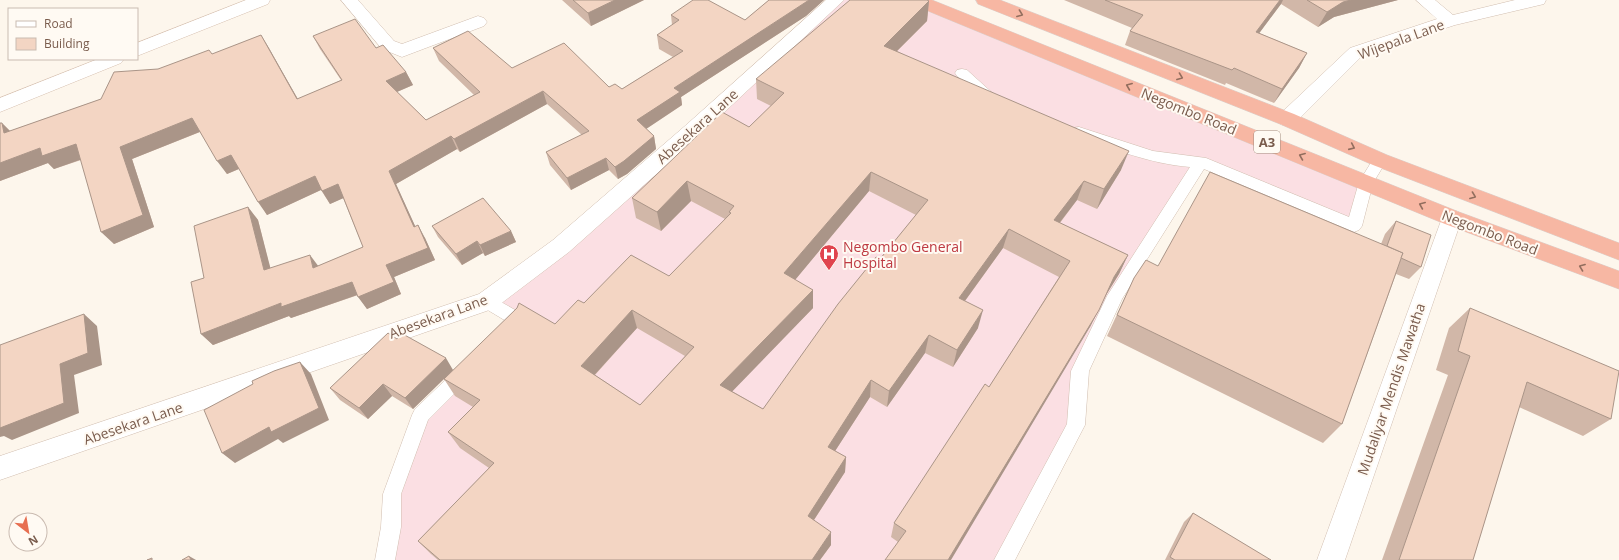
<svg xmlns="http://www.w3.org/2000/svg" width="1619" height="560" viewBox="0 0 1619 560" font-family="'Open Sans',sans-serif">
	<rect width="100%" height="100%" fill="#fdf6ec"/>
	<polygon fill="#fbdfe3" points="836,0 917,0 1366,182 1354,226 1201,162 1080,371 1076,425 1004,560 385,560 421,415 517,320 487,301"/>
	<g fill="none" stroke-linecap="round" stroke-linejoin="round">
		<defs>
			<g id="lane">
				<polygon points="962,69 967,70 998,98 1000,101 998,104 988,104 957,76 955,73 957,70"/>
				<path d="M 1079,127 L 1153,151 L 1206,158 L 1349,217 L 1359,182 L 1375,156 L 1380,155 L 1385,156 L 1387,160 L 1373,183 L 1362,226 L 1359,230 L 1354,232 L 1204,169 L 1122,299 L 1089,371 L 1085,425 L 1015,560 L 994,560 L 1067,424 L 1071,371 L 1107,296 L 1190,167 C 1150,164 1112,148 1074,136 L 1072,132 L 1074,128 Z"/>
				<path d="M 487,294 L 524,315 L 526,320 C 522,329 513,338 502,334 L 500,329 L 506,321 L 481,306 L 479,301 L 481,296 Z"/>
				<polygon points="465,365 471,367 474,372 471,377 428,420 401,494 401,527 395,560 375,560 381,527 383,494 412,415 415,409 459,367"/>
			</g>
			<g id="street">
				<polygon points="341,0 358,0 394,41 402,44 478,16 484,18 487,22 484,26 402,57 382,49"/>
				<polygon points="826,0 844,0 699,136 569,252 495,308 0,480 0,456 479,294 553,240 685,126"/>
				<polygon points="1416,0 1435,0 1453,15 1515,0 1546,0 1544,4 1455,25 1362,56 1294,124 1287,126 1280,124 1277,119 1280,114 1350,48 1437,19"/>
				<polygon points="1452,210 1459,212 1462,218 1345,560 1317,560 1442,218 1445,212"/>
			</g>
			<g id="secondary">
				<polygon points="246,0 270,0 268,4 137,56 137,43"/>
				<polygon points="98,59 124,59 121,63 0,112 0,98"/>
			</g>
			<g id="highway">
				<polygon points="909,0 932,0 1459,212 1619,271 1619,289 1445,224 911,4"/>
				<polygon points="976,0 1000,0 1294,114 1387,155 1619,243 1619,260 1373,165 1280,124 978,4"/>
			</g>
		</defs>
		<use href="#lane" stroke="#d1beb0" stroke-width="1"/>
		<use href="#street" stroke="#d1beb0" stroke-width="1"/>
		<use href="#secondary" stroke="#d6c0b0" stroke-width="1"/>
		<use href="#highway" stroke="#dad1cd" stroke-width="1"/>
		<use href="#lane" fill="#fff" fill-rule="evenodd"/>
		<use href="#street" fill="#fff" fill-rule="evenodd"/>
		<use href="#secondary" fill="#fff" fill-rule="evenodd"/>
		<use href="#highway" fill="#f7b7a3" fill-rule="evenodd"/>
	</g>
	<g fill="#d1b7a8" fill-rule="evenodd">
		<polygon points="562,0 644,0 591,26"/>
		<polygon points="769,0 824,0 806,16 681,97 682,105 646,129 654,136 656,149 627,174 618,179 609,170 571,190 550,165 546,152 582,135 547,104 460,152 457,149 396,184 415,226 425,238 435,260 394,277 401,294 367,309 358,295 291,318 289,316 213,345 201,334 204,278 248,207 258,220 270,268 318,266 363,247 343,198 330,204 321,190 267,215 239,169 227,174 200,132 132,159 154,227 114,244 81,160 54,169 48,163 0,181 0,123 2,123 10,131 101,99 261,35 298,99 341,80 320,49 313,36 376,48 406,72 413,85 397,92 426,120 474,95 439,61 433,48 512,68 609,87 622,89 673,57 659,49 657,35 672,25 671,15 745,20"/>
		<polygon points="1064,0 1398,0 1334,17 1318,27 1281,4 1259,33 1307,53 1299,68 1274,103 1226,83 1225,85 1125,45 1130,31 1132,28"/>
		<path d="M 929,1 L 927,21 L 897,51 L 1121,170 L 1097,209 L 1077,200 L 1060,223 L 1128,255 L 1119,274 L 1106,295 L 1090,327 L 898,542 L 891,537 L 894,523 L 989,387 L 1059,277 L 1003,248 L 965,301 L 978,328 L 953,367 L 925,353 L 887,407 L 870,397 L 835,451 L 846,457 L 845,472 L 814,520 L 831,545 L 820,560 L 438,560 L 431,554 L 418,541 L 489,468 L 460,448 L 448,432 L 473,407 L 455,396 L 444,379 L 413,409 L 392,396 L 368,419 L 340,400 L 330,388 L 397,339 L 453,370 L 555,324 L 584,303 L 669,276 L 725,219 L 691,201 L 661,231 L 636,218 L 632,198 L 749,127 L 771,106 L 757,99 L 756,79 ZM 869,191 L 916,215 L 880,259 L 763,409 L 732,391 L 813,308 L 813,290 L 795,280 ZM 637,328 L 685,356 L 640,405 L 595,375 Z"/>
		<polygon points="1396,221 1421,267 1409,279 1396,274 1342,424 1323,443 1107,336 1134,278 1158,266 1381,244 1385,234"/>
		<polygon points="432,226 511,231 516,242 485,256 483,253 462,265 438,237"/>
		<polygon points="1470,308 1611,419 1583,436 1519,407 1473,560 1382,560 1448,375 1436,370 1449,328"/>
		<polygon points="1193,513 1270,560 1165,560 1184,522"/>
	</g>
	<g fill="#aa9588">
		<polygon points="615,0 644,0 591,26 588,13"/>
		<polygon points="809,0 824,0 806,16 681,97 682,105 640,133 637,120 674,88"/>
		<polygon points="1280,0 1283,0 1281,4 1249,47 1256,32"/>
		<polygon points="1351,0 1398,0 1334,17 1318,27 1327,12 1343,2"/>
		<polygon points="929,1 927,21 882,66 884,46"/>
		<polygon points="261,35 269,48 305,112 297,99"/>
		<polygon points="1307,53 1299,68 1274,103 1282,89"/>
		<polygon points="406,72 413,85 392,94 386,81"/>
		<polygon points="543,91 547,104 460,152 454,139"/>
		<polygon points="192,118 202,131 132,159 154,227 114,244 101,232 120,147"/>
		<polygon points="0,123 3,125 2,123 15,136 4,133 0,126"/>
		<polygon points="451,136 457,149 396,184 421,239 414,227 389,171"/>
		<polygon points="654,136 656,149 627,174 618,179 615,167"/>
		<polygon points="76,144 88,157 54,169 48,163 0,181 0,163 40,148"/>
		<polygon points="1129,151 1121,170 1097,209 1104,189"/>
		<polygon points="231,155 241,168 227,174 217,161"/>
		<polygon points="606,158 609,170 571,190 567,178"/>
		<polygon points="871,172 869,191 785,292 784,273"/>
		<polygon points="315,176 323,189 267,215 258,202"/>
		<polygon points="687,181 691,201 661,231 657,212"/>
		<polygon points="1084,181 1077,200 1047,239 1054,220"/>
		<polygon points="338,184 346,197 330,204 322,191"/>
		<polygon points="248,207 258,220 274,282 264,270"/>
		<polygon points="418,225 425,238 435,260 394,277 401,294 367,309 358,297 386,265"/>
		<polygon points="1009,229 1003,248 954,316 959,298"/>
		<polygon points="511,231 516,242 485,256 480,245"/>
		<polygon points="477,241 483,253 462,265 456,254"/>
		<polygon points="310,255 319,267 313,268"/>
		<polygon points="1128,255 1119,274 1106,295 1090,327 951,560 948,560 1114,277"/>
		<polygon points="352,282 360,294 291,318 289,316 213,345 201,334 281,303"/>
		<polygon points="813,290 813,308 723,401 720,385"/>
		<polygon points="632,310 637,328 588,382 581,366"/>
		<polygon points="983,310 978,328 953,367 957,350"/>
		<polygon points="84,314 97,326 102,365 74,375 79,413 12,440 4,436 0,437 0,426 60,364"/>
		<polygon points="929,335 925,353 887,407 889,391"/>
		<polygon points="446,358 453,370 413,409 405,398"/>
		<polygon points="300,362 311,374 329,420 283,443 278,439 235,463 222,453"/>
		<polygon points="871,380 870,397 828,462 828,447"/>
		<polygon points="383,384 392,396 368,419 359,408"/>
		<polygon points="846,457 845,472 808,529 808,516"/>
		<polygon points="831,532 831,545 820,560 812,560"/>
		<polygon points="189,556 196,560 191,560"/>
	</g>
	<g fill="#f3d5c3" stroke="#aa9588" fill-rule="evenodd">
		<polygon points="573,0 615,0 588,13"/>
		<polygon points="693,0 708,0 745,20 769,0 809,0 806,2 674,88 680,92 637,120 654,136 624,161 615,167 606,158 567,178 546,152 589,131 543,91 454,139 451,136 389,171 414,227 418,225 428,248 386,265 394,282 358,297 352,282 281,307 281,303 201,334 191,282 204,278 194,226 248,207 264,270 310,255 313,268 363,247 338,184 322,191 315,176 258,202 231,155 217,161 192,118 120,147 143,215 101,232 76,144 42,156 40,148 0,163 0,123 2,123 4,133 101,99 114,72 158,69 209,50 212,54 261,35 297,99 342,80 313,36 355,19 376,48 383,45 406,72 386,81 426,120 480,92 433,48 468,31 512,68 564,43 609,87 615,84 622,89 683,51 657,35 679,20 671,15"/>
		<path d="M 850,0 L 927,0 L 929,1 L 884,46 L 1129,151 L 1104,189 L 1084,181 L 1054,220 L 1128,255 L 1114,277 L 1099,310 L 948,560 L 885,560 L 906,531 L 894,523 L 985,384 L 989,387 L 1070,261 L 1009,229 L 959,298 L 983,310 L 957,350 L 929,335 L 889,391 L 871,380 L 828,447 L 846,457 L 808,516 L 831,532 L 812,560 L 440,560 L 418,541 L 494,463 L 448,432 L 480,400 L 444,379 L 517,308 L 519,303 L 555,324 L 578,300 L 584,303 L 631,255 L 669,276 L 731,213 L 729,212 L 734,206 L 687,181 L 657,212 L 632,198 L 722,112 L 749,127 L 784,93 L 756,79 ZM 871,172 L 928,200 L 880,259 L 876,257 L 838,304 L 763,409 L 720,385 L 813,290 L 784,273 ZM 632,310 L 694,347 L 640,405 L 581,366 Z"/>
		<polygon points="1105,0 1280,0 1256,32 1307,53 1282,89 1234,68 1232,70 1130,31 1143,15"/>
		<polygon points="1307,0 1351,0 1343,2 1327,12"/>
		<polygon points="1210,172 1403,253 1342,424 1117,315 1134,278 1146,260 1158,266"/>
		<polygon points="483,198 511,231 480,245 477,241 456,254 432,226"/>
		<polygon points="1396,221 1431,235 1421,267 1401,258 1403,253 1387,246"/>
		<polygon points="1470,308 1619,371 1611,419 1527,382 1473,560 1399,560 1470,356 1458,351"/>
		<polygon points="84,314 88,353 60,364 64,403 0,428 0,345"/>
		<polygon points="388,333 397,339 401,333 446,358 405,398 383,384 359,408 330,388"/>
		<polygon points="300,362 319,408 271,432 269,427 222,453 204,410 253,384 252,381 274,371"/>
		<polygon points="1193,513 1271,560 1175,560 1170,557"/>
		<polygon points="189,556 191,560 182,560"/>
		<polygon points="152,558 152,560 147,560"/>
	</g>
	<defs><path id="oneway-chevron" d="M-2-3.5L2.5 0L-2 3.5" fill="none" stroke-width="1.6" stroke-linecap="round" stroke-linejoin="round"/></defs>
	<g stroke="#936e5e">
		<use href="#oneway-chevron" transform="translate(1020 14) rotate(21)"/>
		<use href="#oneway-chevron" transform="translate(1180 77) rotate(21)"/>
		<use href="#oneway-chevron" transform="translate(1129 86) rotate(-158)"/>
		<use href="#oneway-chevron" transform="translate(1352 147) rotate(24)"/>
		<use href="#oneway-chevron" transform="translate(1302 156) rotate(-158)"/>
		<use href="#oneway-chevron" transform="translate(1473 196) rotate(21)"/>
		<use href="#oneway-chevron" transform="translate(1422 205) rotate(-157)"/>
		<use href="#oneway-chevron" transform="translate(1582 267) rotate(-159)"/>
	</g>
	<defs>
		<symbol id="hospital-pin" viewBox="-11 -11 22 30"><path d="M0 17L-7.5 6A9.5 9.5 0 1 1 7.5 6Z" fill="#e0444e" stroke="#fffaf3"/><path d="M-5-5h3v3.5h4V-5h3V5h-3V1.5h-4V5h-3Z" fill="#fff"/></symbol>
	</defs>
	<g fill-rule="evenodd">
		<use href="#hospital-pin" x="818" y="243" width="22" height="30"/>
	</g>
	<g text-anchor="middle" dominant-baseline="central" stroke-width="4" stroke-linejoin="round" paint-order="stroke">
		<rect fill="#fffaf3" stroke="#a28b7f" stroke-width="1" x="1254" y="131" width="26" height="22" rx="3"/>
		<g font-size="13" font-weight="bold" fill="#7a5c4d">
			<text x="1267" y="142">A3</text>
		</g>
		<g font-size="14" fill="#7a5c4d" stroke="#fffaf3">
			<text transform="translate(1401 39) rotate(-20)">Wijepala Lane</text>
			<text transform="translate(1189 111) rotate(22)">Negombo Road</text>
			<text transform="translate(697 126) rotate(-42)">Abesekara Lane</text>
			<text transform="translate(1490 232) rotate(21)">Negombo Road</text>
			<text transform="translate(438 316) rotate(-20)">Abesekara Lane</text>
			<text transform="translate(1391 389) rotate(-71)">Mudaliyar Mendis Mawatha</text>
			<text transform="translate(133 423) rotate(-19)">Abesekara Lane</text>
		</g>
		<g font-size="14" fill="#be3a42" stroke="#fffaf3" text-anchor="start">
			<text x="843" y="246">Negombo General<tspan x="843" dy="16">Hospital</tspan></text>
		</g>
	</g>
	<rect x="8" y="8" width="130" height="52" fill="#fffaf3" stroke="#cabbb1"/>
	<rect x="16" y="21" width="20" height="6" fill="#ffffff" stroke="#cabbb1"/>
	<text x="44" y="28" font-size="12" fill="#7a5c4d">Road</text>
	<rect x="16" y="38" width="20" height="12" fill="#f3d5c3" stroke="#cabbb1"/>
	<text x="44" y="48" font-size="12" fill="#7a5c4d">Building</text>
	<g transform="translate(28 532) rotate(149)"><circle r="19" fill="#fffaf3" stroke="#cabbb1"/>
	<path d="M0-3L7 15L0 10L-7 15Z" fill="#e76f51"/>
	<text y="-6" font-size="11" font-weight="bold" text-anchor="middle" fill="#7a5c4d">N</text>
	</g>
</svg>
